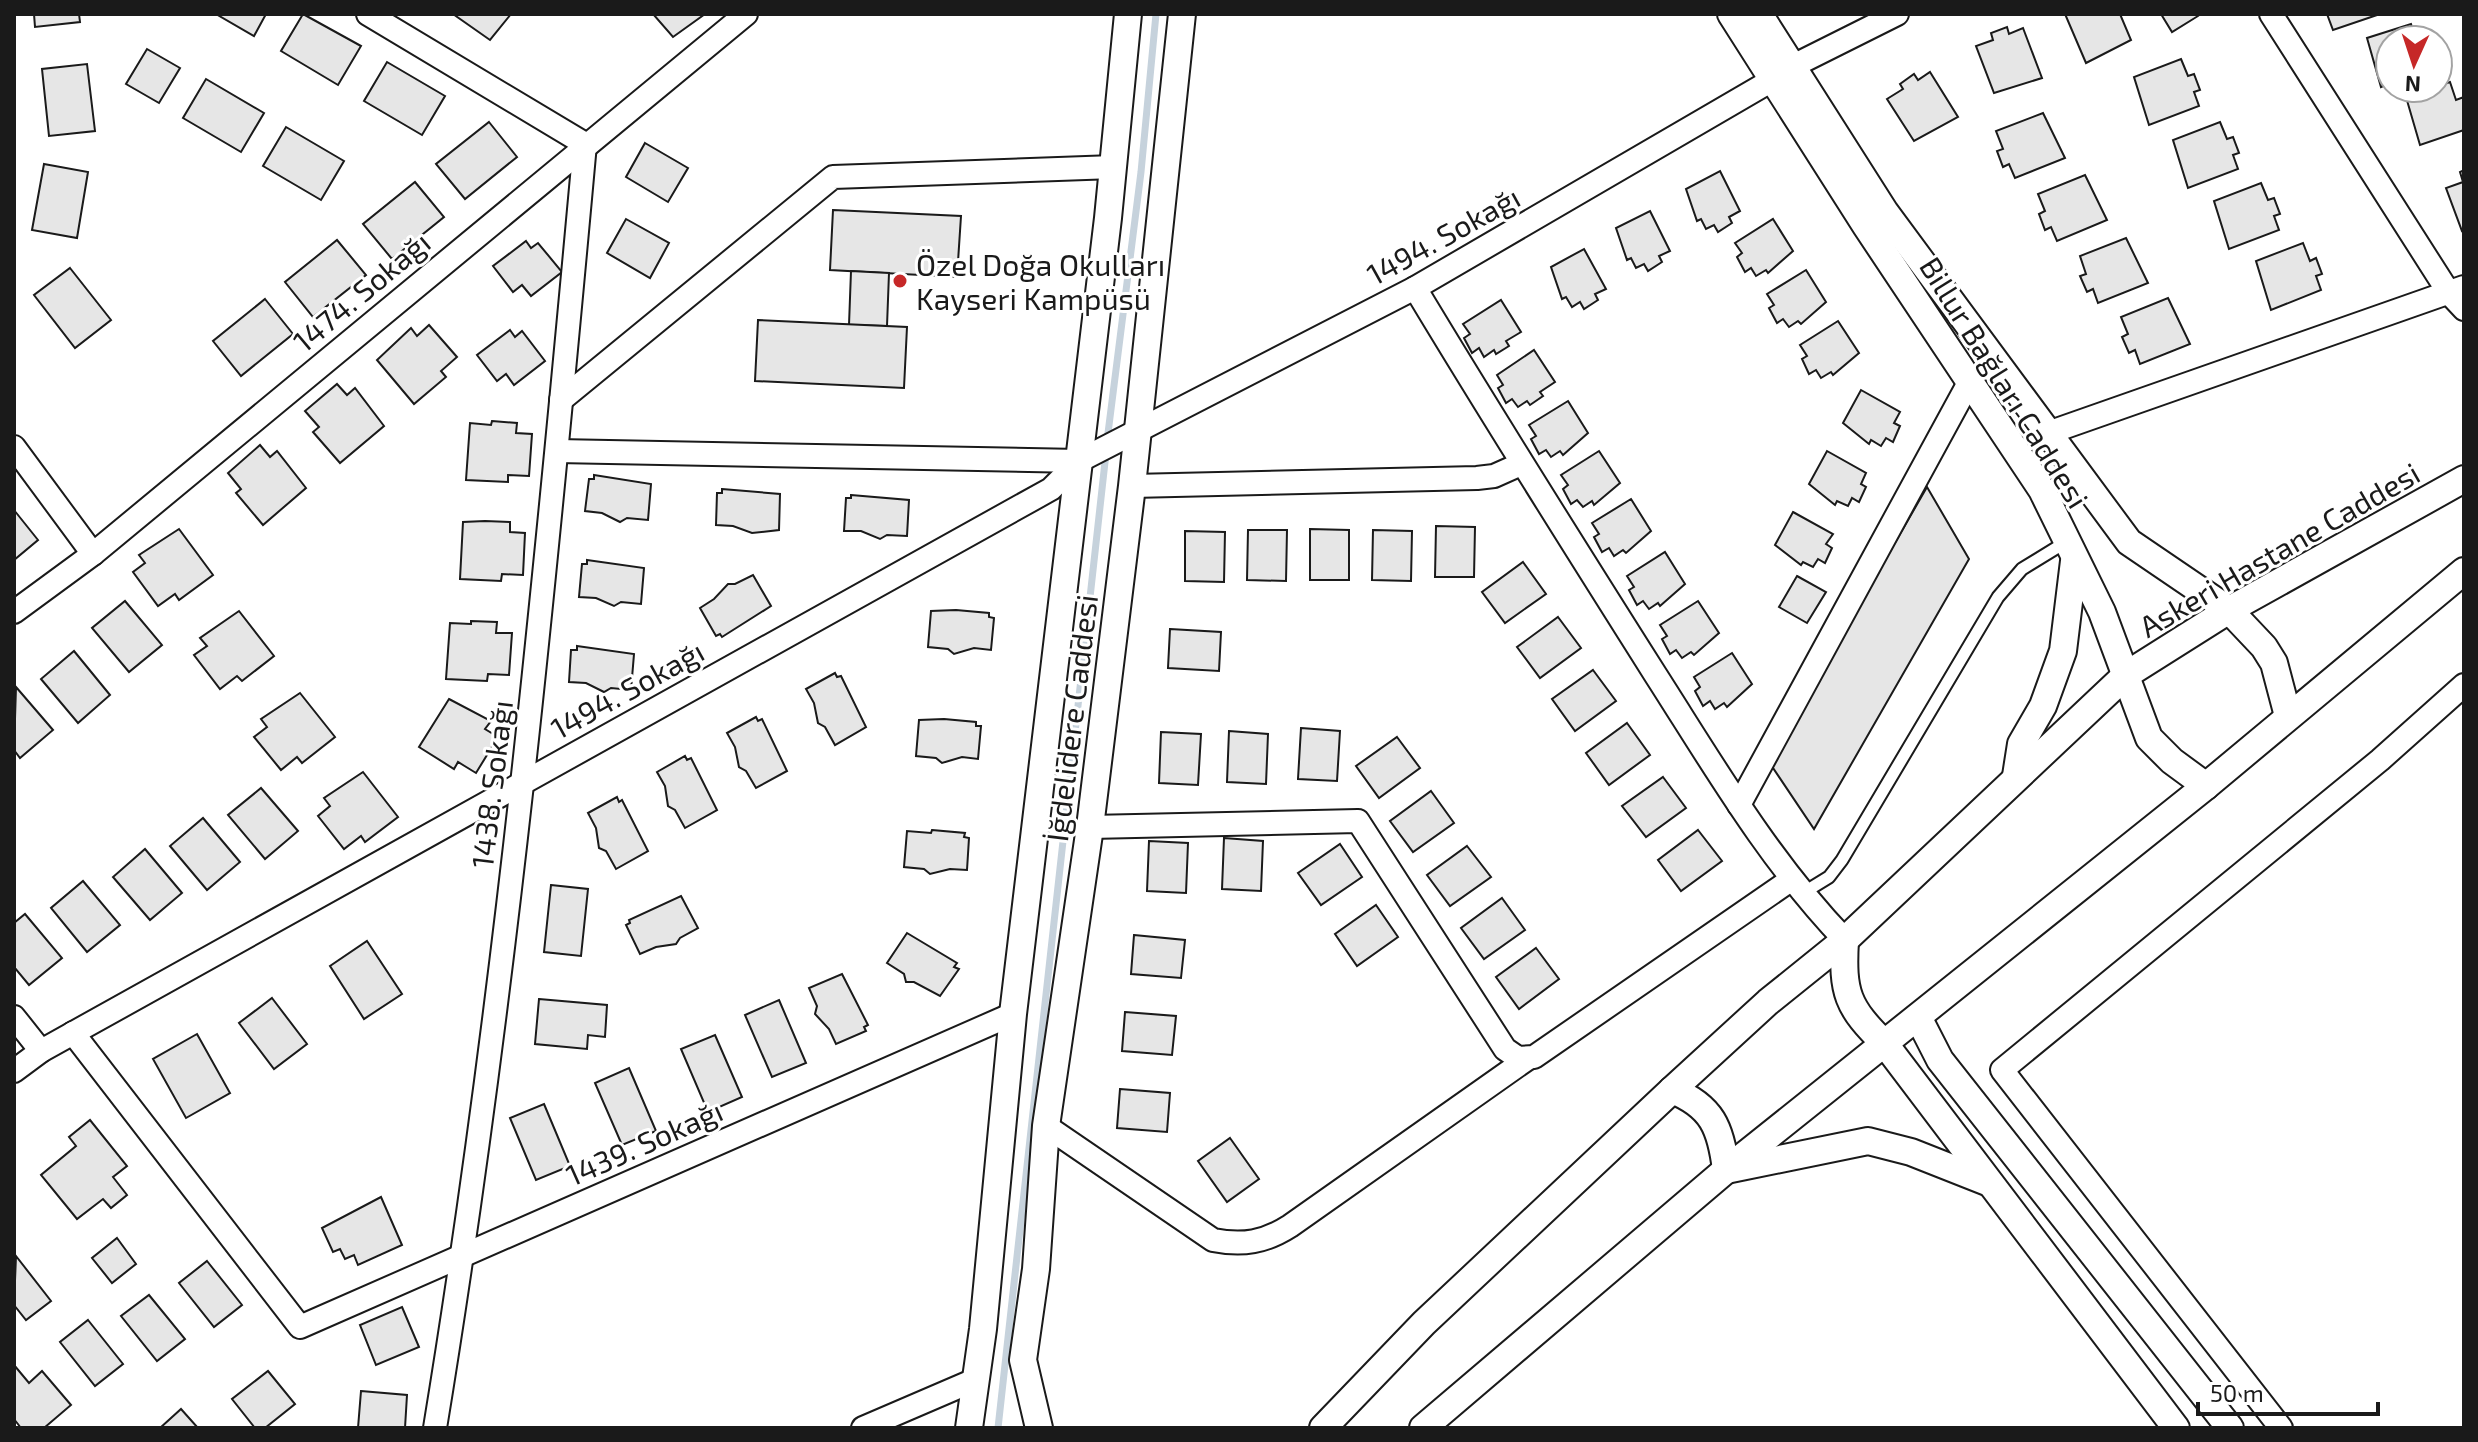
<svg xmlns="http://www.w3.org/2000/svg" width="2478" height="1442" viewBox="0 0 2478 1442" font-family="'Exo 2',sans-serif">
	<rect width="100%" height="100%" fill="#fff"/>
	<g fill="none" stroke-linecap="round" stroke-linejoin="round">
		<g stroke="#c6d2dc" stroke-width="7">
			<polyline points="1107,441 1141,172 1156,14"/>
			<polyline points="998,1428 1106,453"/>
		</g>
	</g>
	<g fill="#e6e6e6" stroke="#1a1a1a" stroke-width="2">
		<polygon points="34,14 79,14 80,22 35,27"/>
		<polygon points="216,14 266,14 254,36"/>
		<polygon points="303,14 361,46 338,85 281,51"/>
		<polygon points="453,14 511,14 490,40"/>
		<polygon points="653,14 705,14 673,37"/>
		<polygon points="2065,14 2120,14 2131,40 2086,63"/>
		<polygon points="2161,14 2197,14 2198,16 2172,32"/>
		<polygon points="2327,14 2380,14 2333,30"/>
		<polygon points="2411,24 2416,40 2390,40 2390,83 2381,87 2367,38"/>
		<polygon points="2007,27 2009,34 2023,28 2042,78 1994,93 1976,46 1993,40 1991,33"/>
		<polygon points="147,49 180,68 159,103 126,84"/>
		<polygon points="2181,59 2188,76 2194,74 2200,90 2194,92 2199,106 2149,125 2134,77"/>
		<polygon points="387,62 445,96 422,135 364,101"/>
		<polygon points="87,64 95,131 49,136 42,69"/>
		<polygon points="1930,72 1958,117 1914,141 1887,99 1903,89 1900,84 1914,74 1918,80"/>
		<polygon points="206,79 264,113 241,152 183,118"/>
		<polygon points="2450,82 2456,100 2464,97 2464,130 2420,145 2406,97"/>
		<polygon points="2043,113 2065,158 2015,178 2009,164 2003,167 1997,151 2003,149 1996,131"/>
		<polygon points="489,122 517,157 465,199 436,164"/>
		<polygon points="2220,122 2227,139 2233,137 2239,153 2233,155 2238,169 2188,188 2173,140"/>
		<polygon points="286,127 344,161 321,200 263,166"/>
		<polygon points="645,143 688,168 668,202 626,177"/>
		<polygon points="44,164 88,172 77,238 32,230"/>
		<polygon points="2464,170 2464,230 2462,231 2446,188 2463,182 2460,172"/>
		<polygon points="1720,171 1740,211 1729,217 1732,223 1718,232 1714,225 1706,229 1701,219 1697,221 1686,189"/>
		<polygon points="2085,175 2107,220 2057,241 2051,227 2045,230 2039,214 2045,211 2038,194"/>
		<polygon points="415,182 444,217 392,259 363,224"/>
		<polygon points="2261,183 2268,200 2274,198 2280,214 2274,216 2279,230 2229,249 2214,201"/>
		<polygon points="833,210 961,216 957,277 830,270"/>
		<polygon points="1650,211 1670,251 1659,256 1662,262 1648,271 1644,264 1636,268 1631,258 1627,260 1616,228"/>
		<polygon points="626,219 669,243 650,278 607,253"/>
		<polygon points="1773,219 1793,251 1768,273 1766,270 1756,276 1751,268 1745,272 1737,257 1742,253 1735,243"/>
		<polygon points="2126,238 2148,283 2098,303 2093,289 2087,292 2080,276 2086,274 2080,256"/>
		<polygon points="337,240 366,275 313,317 285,282"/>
		<polygon points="526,241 531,248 538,243 562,272 531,296 522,285 513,292 493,266"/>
		<polygon points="2303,243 2310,261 2316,258 2322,274 2316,276 2321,290 2271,310 2256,261"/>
		<polygon points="1584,249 1606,289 1595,294 1598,300 1584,309 1580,302 1572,307 1566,297 1562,299 1551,267"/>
		<polygon points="70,268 111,320 75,348 34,295"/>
		<polygon points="1806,270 1826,302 1801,324 1798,321 1789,327 1783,319 1777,323 1769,308 1774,305 1767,294"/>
		<polygon points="851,271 889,273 887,326 849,325"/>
		<polygon points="2168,298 2190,344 2140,364 2135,350 2129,353 2122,337 2128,334 2121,317"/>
		<polygon points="265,299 293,334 241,376 213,341"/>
		<polygon points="1501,300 1521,332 1506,341 1509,346 1496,354 1494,350 1484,357 1479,348 1472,353 1464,338 1470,334 1463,324"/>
		<polygon points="758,320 907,327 904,388 755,381"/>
		<polygon points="1838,321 1859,353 1833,375 1831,372 1821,378 1816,370 1809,374 1802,359 1807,356 1800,345"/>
		<polygon points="429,325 457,357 441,371 446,377 414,404 377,360 411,328 417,336"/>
		<polygon points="510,330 515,337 522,331 545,361 514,385 506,374 497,381 477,355"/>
		<polygon points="1534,350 1555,382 1540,392 1543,396 1530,405 1527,401 1518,407 1512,399 1506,403 1498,388 1503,385 1497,375"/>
		<polygon points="337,384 347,395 355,388 384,426 340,463 313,432 319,427 305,411"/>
		<polygon points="1861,390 1900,412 1894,423 1900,426 1893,442 1886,438 1881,446 1871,440 1869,444 1843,423"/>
		<polygon points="1568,401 1588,433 1563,455 1560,451 1551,457 1546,450 1539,454 1531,439 1536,436 1529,425"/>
		<polygon points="492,421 517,423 516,433 532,434 529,476 508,475 508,482 466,480 470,423 491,425"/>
		<polygon points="260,445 270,457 277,451 306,488 263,525 236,493 241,489 228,473"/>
		<polygon points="1599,451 1620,483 1594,505 1592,501 1583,507 1577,500 1571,504 1563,489 1568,485 1561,475"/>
		<polygon points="1827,451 1866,473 1861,484 1866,487 1859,502 1852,498 1848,506 1837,501 1835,505 1809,484"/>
		<polygon points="594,475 651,484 648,520 627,518 620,522 602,513 585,511 589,479 594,479"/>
		<polygon points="1927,487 1969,559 1814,829 1769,762"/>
		<polygon points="722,489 780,494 779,530 752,533 733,526 716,525 717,493 722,493"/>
		<polygon points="851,495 909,500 907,536 887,535 880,539 861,531 844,531 846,498 851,498"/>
		<polygon points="1631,499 1651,531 1626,553 1623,550 1614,556 1609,548 1602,552 1594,537 1599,534 1592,523"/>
		<polygon points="14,510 38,540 14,560"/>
		<polygon points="1793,512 1833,534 1826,544 1832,548 1825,563 1818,559 1813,567 1803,562 1801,565 1775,545"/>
		<polygon points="485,521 510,522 510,532 525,533 523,575 502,574 501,581 460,579 463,522"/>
		<polygon points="1436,526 1475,527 1474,577 1435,577"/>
		<polygon points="179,529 213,575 179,600 175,594 158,606 133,572 145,563 139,555"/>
		<polygon points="1310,529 1349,530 1349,580 1310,580"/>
		<polygon points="1248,530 1287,530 1286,581 1247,580"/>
		<polygon points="1373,530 1412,531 1411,581 1372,580"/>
		<polygon points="1185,531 1225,532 1224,582 1185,581"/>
		<polygon points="1665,552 1685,584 1660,606 1658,603 1649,609 1643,601 1637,605 1629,590 1634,587 1627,576"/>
		<polygon points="587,560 644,568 641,604 621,602 614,606 596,598 579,597 582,564 587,564"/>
		<polygon points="1523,562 1546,594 1505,623 1482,592"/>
		<polygon points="753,575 771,606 722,637 720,634 716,636 700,608 714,599 728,584 735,584"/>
		<polygon points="1797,576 1826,592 1807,623 1779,607"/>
		<polygon points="125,601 162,645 129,672 92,628"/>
		<polygon points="1698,601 1719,633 1694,655 1691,652 1682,658 1676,650 1670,654 1662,639 1667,636 1660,625"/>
		<polygon points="956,610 989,613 989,617 994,618 991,650 974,648 954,654 948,649 928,647 931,611"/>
		<polygon points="239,611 274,656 242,681 237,676 220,689 194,655 207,646 200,638"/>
		<polygon points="1558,617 1581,648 1540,678 1517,647"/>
		<polygon points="471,621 497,622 496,633 512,633 509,675 488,674 487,681 446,679 450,623 471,624"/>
		<polygon points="1170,629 1221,632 1219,671 1168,668"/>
		<polygon points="577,646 634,654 631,690 611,688 604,692 586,683 569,682 571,650 577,650"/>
		<polygon points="74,651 110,695 78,723 41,679"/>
		<polygon points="1732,653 1752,684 1727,707 1724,703 1715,709 1710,701 1703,706 1695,691 1700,687 1694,677"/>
		<polygon points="1593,670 1616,701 1575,731 1552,699"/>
		<polygon points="835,673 837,677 841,676 866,727 835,745 825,727 818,723 814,703 806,689"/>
		<polygon points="16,687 53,730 20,758 14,750"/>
		<polygon points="300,693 335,737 302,763 297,757 281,770 254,737 267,727 261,719"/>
		<polygon points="449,699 491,721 485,729 498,737 476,773 458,762 454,769 419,747"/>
		<polygon points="756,717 758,721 762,719 787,771 756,788 746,771 739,767 735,747 727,733"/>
		<polygon points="944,719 976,722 976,726 981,726 978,759 962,757 942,763 936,758 916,756 919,720"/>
		<polygon points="1627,723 1650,755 1609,785 1586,753"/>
		<polygon points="1301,728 1340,731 1337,781 1298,779"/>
		<polygon points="1229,731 1268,734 1266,784 1227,782"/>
		<polygon points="1161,732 1201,734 1198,785 1159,783"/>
		<polygon points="1397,737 1420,768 1379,798 1356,766"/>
		<polygon points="685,756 687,760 691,758 717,810 685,828 675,810 668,806 665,786 657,772"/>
		<polygon points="363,772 398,817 365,842 361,836 344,849 318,816 330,806 324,798"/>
		<polygon points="1663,777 1686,808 1646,837 1622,806"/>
		<polygon points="261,788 298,831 265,859 228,815"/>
		<polygon points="1431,791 1454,823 1413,852 1390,821"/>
		<polygon points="617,797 619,802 622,800 648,851 616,869 606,851 599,848 596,828 588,813"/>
		<polygon points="203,818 240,862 207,890 170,846"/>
		<polygon points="932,830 965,833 964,837 969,838 967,870 950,869 930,874 924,869 904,867 907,831 931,833"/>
		<polygon points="1698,830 1722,861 1681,891 1658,860"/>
		<polygon points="1224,838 1263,841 1261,891 1222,889"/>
		<polygon points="1149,841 1188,843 1186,893 1147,891"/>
		<polygon points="1340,844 1362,877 1321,905 1298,873"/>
		<polygon points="1467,846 1491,877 1450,906 1427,875"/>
		<polygon points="145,849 182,893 150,920 113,877"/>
		<polygon points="83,881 120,925 87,952 51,908"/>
		<polygon points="551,885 588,889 581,956 544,952"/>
		<polygon points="681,896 698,928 680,938 676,944 656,947 640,954 626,925 630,923 629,920"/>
		<polygon points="1502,898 1525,930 1484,959 1461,928"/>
		<polygon points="1376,905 1398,937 1357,966 1335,934"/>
		<polygon points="25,914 62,958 29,985 14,967 14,923"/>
		<polygon points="907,933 957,963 954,967 959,969 940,996 914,982 906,982 904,974 887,963"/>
		<polygon points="1134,935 1185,940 1181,978 1131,974"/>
		<polygon points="367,941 402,994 364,1019 330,966"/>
		<polygon points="1536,948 1559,979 1519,1009 1496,977"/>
		<polygon points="842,974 868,1025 864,1027 866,1031 836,1044 829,1029 815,1014 817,1006 809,988"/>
		<polygon points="272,998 307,1044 274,1069 239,1023"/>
		<polygon points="539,999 607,1005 605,1037 588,1035 587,1049 535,1044"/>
		<polygon points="779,1000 806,1063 772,1077 745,1015"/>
		<polygon points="1125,1012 1176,1016 1172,1055 1122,1051"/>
		<polygon points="197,1034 230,1093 186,1118 153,1059"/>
		<polygon points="715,1035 742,1097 708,1112 681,1049"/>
		<polygon points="629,1068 656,1131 622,1145 595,1083"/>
		<polygon points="1120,1089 1170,1093 1167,1132 1117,1128"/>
		<polygon points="544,1104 570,1166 536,1180 510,1118"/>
		<polygon points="90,1120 127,1166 113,1177 127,1195 111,1208 103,1199 77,1219 41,1175 76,1146 69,1137"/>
		<polygon points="1230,1138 1259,1179 1227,1202 1198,1161"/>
		<polygon points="381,1197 402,1245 358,1265 354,1255 345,1259 340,1249 333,1252 322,1228"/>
		<polygon points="117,1238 136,1264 112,1283 92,1258"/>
		<polygon points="16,1256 51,1301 26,1320 14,1305"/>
		<polygon points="207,1261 242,1305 214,1327 179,1283"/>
		<polygon points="149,1295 185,1339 157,1361 121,1316"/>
		<polygon points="402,1307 419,1347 376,1365 360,1325"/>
		<polygon points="88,1320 123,1364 95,1386 60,1342"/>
		<polygon points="14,1365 29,1383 42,1371 71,1405 44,1428 21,1428 14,1419"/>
		<polygon points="268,1371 295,1404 265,1428 255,1428 232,1399"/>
		<polygon points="361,1391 407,1395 405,1428 358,1428"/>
		<polygon points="181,1409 198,1428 160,1428"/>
	</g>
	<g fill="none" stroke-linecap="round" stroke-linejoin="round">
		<defs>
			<polyline id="service" points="1803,893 1829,877 1842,860 1998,597 2022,569 2066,542"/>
			<g id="minor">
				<polyline points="368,14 585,144"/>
				<polyline points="2271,14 2449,293 2464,309"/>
				<polyline points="1793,66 1897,14"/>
				<path d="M 1415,288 C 1493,418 1574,546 1655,674 C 1714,766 1769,861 1845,940"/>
				<polyline points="561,400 833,177 1114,167"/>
				<polyline points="2048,433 2464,287"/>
				<polyline points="14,447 93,554"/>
				<polyline points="557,451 1079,461 1415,288 1774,79"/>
				<polyline points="1132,486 1477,478 1494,476 1521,464"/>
				<polyline points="14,612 93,554 746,14"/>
				<polyline points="1739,805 1971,379"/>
				<polyline points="1090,827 1358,821 1505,1049 1518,1058 1534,1057 1792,879"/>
				<polyline points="14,1017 41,1051"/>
				<polyline points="73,1033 300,1327 1013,1014"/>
				<polyline points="14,1071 41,1051 1051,489 1079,461"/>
				<path d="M 1046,1126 L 1213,1240 C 1243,1246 1265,1242 1290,1226 L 1527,1059"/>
				<path d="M 435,1428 C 505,1003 546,573 585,144"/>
				<polyline points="863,1428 977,1379"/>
				<polyline points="2281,1428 2002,1070 2380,760 2464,685"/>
			</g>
			<g id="tertiary">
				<polyline points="1731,14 1866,226 2042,490 2102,612 2149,738 2172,761 2206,786"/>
				<polyline points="1759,14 1885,212 2129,542 2229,610 2264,647 2274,663 2288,716"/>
				<polyline points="2016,776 2021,744 2043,706 2063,651 2074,561"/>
				<path d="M 1845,940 C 1842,993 1847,1007 1885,1044 L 2176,1428"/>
				<polyline points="1918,1017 1940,1060 2230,1428"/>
				<path d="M 1672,1090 C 1712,1106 1721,1128 1726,1170 L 1868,1141 L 1911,1152 L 1987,1182"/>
				<polyline points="969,1428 983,1329 1013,1014 1108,218 1128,14"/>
				<polyline points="1039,1428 1023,1360 1036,1269 1046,1126 1090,827 1132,486 1182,14"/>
				<polyline points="1323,1428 1424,1323 1672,1090 1768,1002 1845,940 2126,675 2229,610 2464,479"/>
				<polyline points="1423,1428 1726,1170 2206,786 2464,571"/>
			</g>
		</defs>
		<use href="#service" stroke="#1a1a1a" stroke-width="15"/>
		<use href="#minor" stroke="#1a1a1a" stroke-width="26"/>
		<use href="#tertiary" stroke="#1a1a1a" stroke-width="30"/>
		<use href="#service" stroke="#fff" stroke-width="11"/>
		<use href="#minor" stroke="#fff" stroke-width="22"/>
		<use href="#tertiary" stroke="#fff" stroke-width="26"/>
	</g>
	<circle fill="#c62828" stroke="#fff" stroke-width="3" cx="900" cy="281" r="8"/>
	<g text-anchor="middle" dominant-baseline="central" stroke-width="6" stroke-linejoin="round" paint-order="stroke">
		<g font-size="30" fill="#1a1a1a" stroke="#fff">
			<text transform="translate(1443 235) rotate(-29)">1494. Sokağı</text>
			<text transform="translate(361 291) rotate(-40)">1474. Sokağı</text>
			<text transform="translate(2005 382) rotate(58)">Billur Bağları Caddesi</text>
			<text transform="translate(2279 549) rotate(-30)">Askeri Hastane Caddesi</text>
			<text transform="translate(627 689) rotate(-29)">1494. Sokağı</text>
			<text transform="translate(1071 718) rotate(-83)">İğdelidere Caddesi</text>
			<text transform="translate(491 784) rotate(-83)">1438. Sokağı</text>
			<text transform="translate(644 1142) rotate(-24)">1439. Sokağı</text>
		</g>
		<g font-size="30" fill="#1a1a1a" stroke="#fff" text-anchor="start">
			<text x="916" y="264">Özel Doğa Okulları<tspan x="916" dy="34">Kayseri Kampüsü</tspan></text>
		</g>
	</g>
	<rect width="2478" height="1442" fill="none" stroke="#1a1a1a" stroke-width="32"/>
	<g transform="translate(2414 64) rotate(183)"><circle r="38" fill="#ffffff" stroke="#a3a3a3" stroke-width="2"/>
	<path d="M0-6L14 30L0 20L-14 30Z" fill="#c62828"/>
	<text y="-12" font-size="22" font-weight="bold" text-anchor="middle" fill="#1a1a1a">N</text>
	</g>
	<path d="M2198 1402v12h180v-12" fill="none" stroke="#1a1a1a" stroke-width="4"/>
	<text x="2210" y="1402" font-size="24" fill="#1a1a1a" stroke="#ffffff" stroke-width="6" paint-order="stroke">50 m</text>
</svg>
